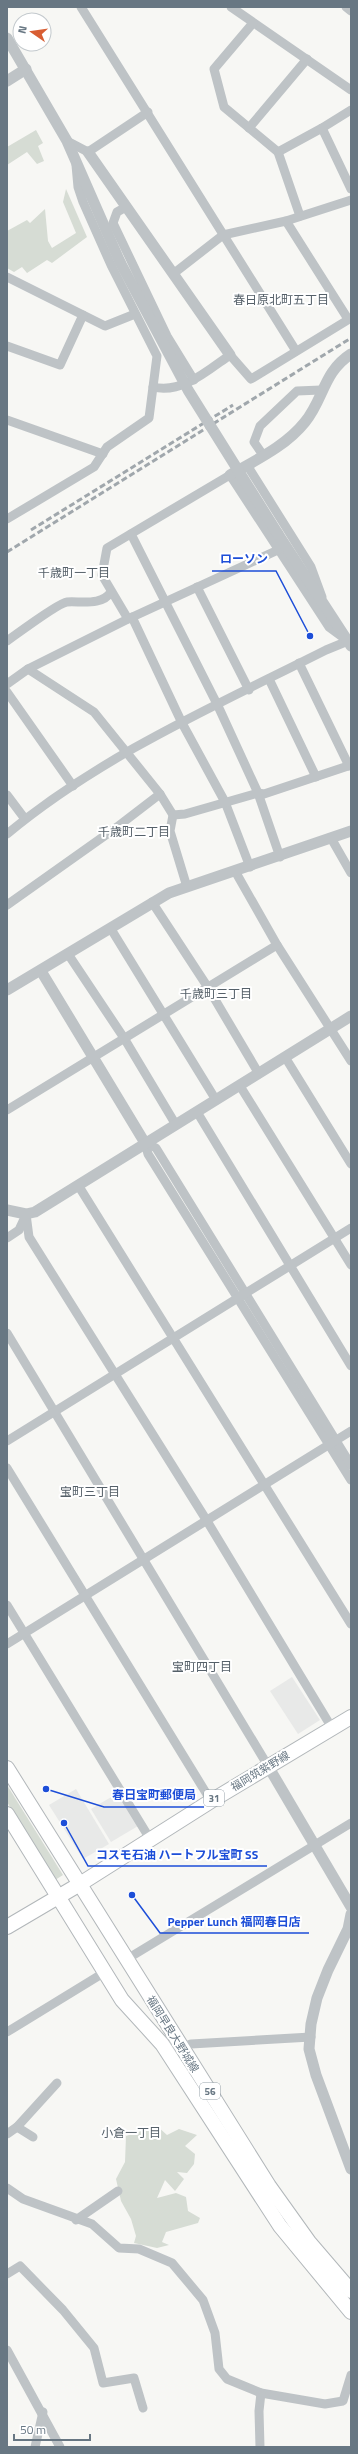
<svg xmlns="http://www.w3.org/2000/svg" width="358" height="2454" viewBox="0 0 358 2454" font-family="'Titillium Web','Noto Sans JP',sans-serif">
	<rect width="100%" height="100%" fill="#f7f7f4"/>
	<g fill="#e8e9e8">
		<polygon points="292,1677 320,1720 298,1734 270,1691"/>
		<polygon points="76,1789 109,1844 83,1859 49,1805"/>
		<polygon points="118,1793 138,1826 111,1842 91,1809"/>
	</g>
	<g fill="#d6dcd4">
		<polygon points="36,130 43,143 38,146 44,161 37,164 27,152 7,165 7,147"/>
		<polygon points="66,189 87,237 52,263 47,260 27,273 22,267 14,272 7,268 7,231 27,220 30,223 45,209 48,241 52,248 76,233 63,202"/>
		<polygon points="7,1785 63,1875 55,1880 7,1802"/>
		<polygon points="157,2126 167,2135 179,2129 197,2135 185,2146 195,2154 194,2164 187,2173 177,2172 184,2179 175,2191 165,2180 157,2198 176,2193 186,2197 188,2211 200,2218 198,2223 166,2232 162,2242 169,2245 157,2248 134,2243 136,2236 131,2219 121,2201 116,2179 125,2162 126,2136"/>
	</g>
	<g fill="none" stroke-linecap="round" stroke-linejoin="round">
		<defs>
			<g id="primary">
				<polyline points="7,1768 269,2186 309,2242 351,2291"/>
				<polyline points="7,1814 122,2000 162,2044 280,2226 351,2312"/>
				<polyline points="7,1927 80,1884 211,1801 351,1717"/>
			</g>
		</defs>
		<use href="#primary" stroke="#b2b7ba" stroke-width="16"/>
		<g stroke="#bec3c6" stroke-width="9">
			<polyline points="81,7 296,351"/>
			<polyline points="231,7 351,90"/>
			<polyline points="346,7 351,11"/>
			<polyline points="253,23 214,69 224,107 278,152 300,216"/>
			<polyline points="249,128 307,59"/>
			<polyline points="322,128 351,189"/>
			<polyline points="67,141 88,152 148,112"/>
			<polyline points="278,152 322,128 351,110"/>
			<polyline points="126,207 117,212 113,223 167,336 194,380"/>
			<polyline points="286,221 348,319"/>
			<polyline points="173,274 223,235 286,221 351,200"/>
			<polyline points="7,277 105,326 135,314"/>
			<polyline points="7,346 60,365 83,315"/>
			<path d="M 153,387 C 182,394 207,371 230,355 L 251,379 L 351,318"/>
			<polyline points="7,420 103,454"/>
			<polyline points="263,455 254,442 260,426 297,391 321,390"/>
			<polyline points="247,465 311,567 322,597"/>
			<polyline points="7,519 94,467 107,447 149,418 157,356 111,265 83,202 78,187 76,165"/>
			<polyline points="131,534 218,706 258,793 280,857"/>
			<polyline points="197,587 249,690"/>
			<polyline points="132,617 182,723 225,802 250,867"/>
			<polyline points="128,619 102,575 107,548 230,475 329,627 344,638"/>
			<path d="M 7,641 C 17,634 58,603 67,602 C 81,601 102,606 111,592"/>
			<polyline points="299,663 349,766"/>
			<polyline points="28,669 94,712 160,794 173,815 170,831 187,887"/>
			<polyline points="269,679 316,777"/>
			<polyline points="7,684 28,669 128,619 278,550"/>
			<polyline points="7,692 73,786"/>
			<polyline points="7,795 25,819"/>
			<polyline points="173,815 185,814 258,793 264,794 351,765"/>
			<path d="M 7,834 C 102,755 217,705 326,650 L 348,641"/>
			<polyline points="331,838 351,873"/>
			<polyline points="235,871 277,945 351,1061"/>
			<polyline points="152,902 207,986 259,1074"/>
			<polyline points="7,905 117,827 160,794"/>
			<polyline points="111,929 216,1100"/>
			<polyline points="68,954 124,1038 176,1125"/>
			<polyline points="285,1057 351,1164"/>
			<polyline points="240,1086 351,1265"/>
			<polyline points="7,1110 277,945"/>
			<polyline points="197,1112 351,1366"/>
			<polyline points="145,1143 148,1154 351,1480"/>
			<polyline points="145,1143 156,1148 351,1465"/>
			<polyline points="78,1185 351,1624"/>
			<polyline points="26,1214 29,1237 207,1521 332,1728"/>
			<polyline points="7,1238 19,1230 26,1215"/>
			<polyline points="7,1333 268,1766"/>
			<polyline points="7,1441 351,1228"/>
			<polyline points="7,1468 211,1801"/>
			<polyline points="7,1605 150,1839"/>
			<polyline points="7,1644 351,1431"/>
			<polyline points="127,1959 351,1823"/>
			<polyline points="7,2032 105,1972"/>
			<polyline points="162,2044 181,2048 191,2044 311,2037"/>
			<polyline points="17,2127 33,2137"/>
			<polyline points="7,2134 17,2127 57,2083"/>
			<polyline points="7,2188 23,2199 92,2224 119,2248 139,2249 172,2263 203,2300 215,2333 219,2369 227,2379 261,2393 325,2404 343,2401 351,2375"/>
			<polyline points="76,2220 118,2191"/>
			<polyline points="7,2274 20,2266 63,2310 94,2348 103,2383 134,2378 143,2408"/>
			<polyline points="7,2350 60,2447"/>
			<polyline points="35,2447 43,2412"/>
			<polyline points="260,2447 259,2411 261,2393"/>
		</g>
		<g stroke="#bec3c6" stroke-width="11">
			<polyline points="7,38 67,141 120,262"/>
			<polyline points="7,81 26,69"/>
			<polyline points="88,152 230,355"/>
			<path d="M 230,475 C 256,460 286,446 305,422 C 324,399 323,372 351,354"/>
			<polyline points="278,534 351,646"/>
			<polyline points="41,971 145,1143"/>
			<polyline points="7,990 169,893 351,831"/>
			<polyline points="7,1210 26,1214 35,1212 351,1016"/>
			<polyline points="268,1766 351,1907"/>
			<polyline points="351,1914 348,1929 328,1970 317,1998 311,2024 309,2049 316,2075 351,2169"/>
		</g>
		<use href="#primary" stroke="#fff" stroke-width="14"/>
		<g stroke="#a0a7ac" stroke-width="3" stroke-dasharray="6 3" stroke-linecap="butt">
			<polyline points="31,530 233,405"/>
			<polyline points="7,552 351,338"/>
		</g>
		<polyline stroke="#bec3c6" stroke-width="11" points="120,262 188,390 278,534"/>
	</g>
	<g text-anchor="middle" dominant-baseline="central" stroke-width="4" stroke-linejoin="round" paint-order="stroke">
		<g fill="#fff" stroke="#95a0a8" stroke-width="1">
			<rect x="204" y="1790" width="20" height="16" rx="3"/>
			<rect x="200" y="2083" width="20" height="16" rx="3"/>
		</g>
		<g font-size="10" font-weight="bold" fill="#687783">
			<text x="214" y="1798">31</text>
			<text x="210" y="2091">56</text>
		</g>
		<g font-size="11" fill="#687783" stroke="#fff">
			<text transform="translate(260 1771) rotate(-31)">福岡筑紫野線</text>
			<text transform="translate(173 2034) rotate(58)">福岡早良大野城線</text>
		</g>
		<g font-size="12" fill="#556069" stroke="#fff">
			<text x="281" y="299">春日原北町五丁目</text>
			<text x="74" y="572">千歳町一丁目</text>
			<text x="134" y="831">千歳町二丁目</text>
			<text x="216" y="993">千歳町三丁目</text>
			<text x="90" y="1491">宝町三丁目</text>
			<text x="202" y="1666">宝町四丁目</text>
			<text x="131" y="2132">小倉一丁目</text>
		</g>
	</g>
	<path fill="none" stroke="#1d4ed8" stroke-width="1.5" d="M310 636L276 571H212M46 1789L104 1807H204M64 1823L88 1866H267M132 1895L160 1933H309"/>
	<g fill="#1d4ed8" stroke="#fff" stroke-width="1.5">
		<circle cx="310" cy="636" r="4"/>
		<circle cx="46" cy="1789" r="4"/>
		<circle cx="64" cy="1823" r="4"/>
		<circle cx="132" cy="1895" r="4"/>
	</g>
	<g font-size="12" text-anchor="middle" font-weight="bold" fill="#1d4ed8" stroke="#fff" stroke-width="4" stroke-linejoin="round" paint-order="stroke">
		<text x="244" y="563">ローソン</text>
		<text x="154" y="1799">春日宝町郵便局</text>
		<text x="177" y="1859">コスモ石油 ハートフル宝町 SS</text>
		<text x="234" y="1926">Pepper Lunch 福岡春日店</text>
	</g>
	<rect width="358" height="2454" fill="none" stroke="#687783" stroke-width="16"/>
	<g transform="translate(32 32) rotate(283)"><circle r="19" fill="#ffffff" stroke="#c3c9cd"/>
	<path d="M0-3L7 15L0 10L-7 15Z" fill="#d85e33"/>
	<text y="-6" font-size="11" font-weight="bold" text-anchor="middle" fill="#687783">N</text>
	</g>
	<path d="M14 2434v6h76v-6" fill="none" stroke="#687783" stroke-width="2"/>
	<text x="20" y="2434" font-size="12" fill="#687783" stroke="#ffffff" stroke-width="3" paint-order="stroke">50 m</text>
</svg>
